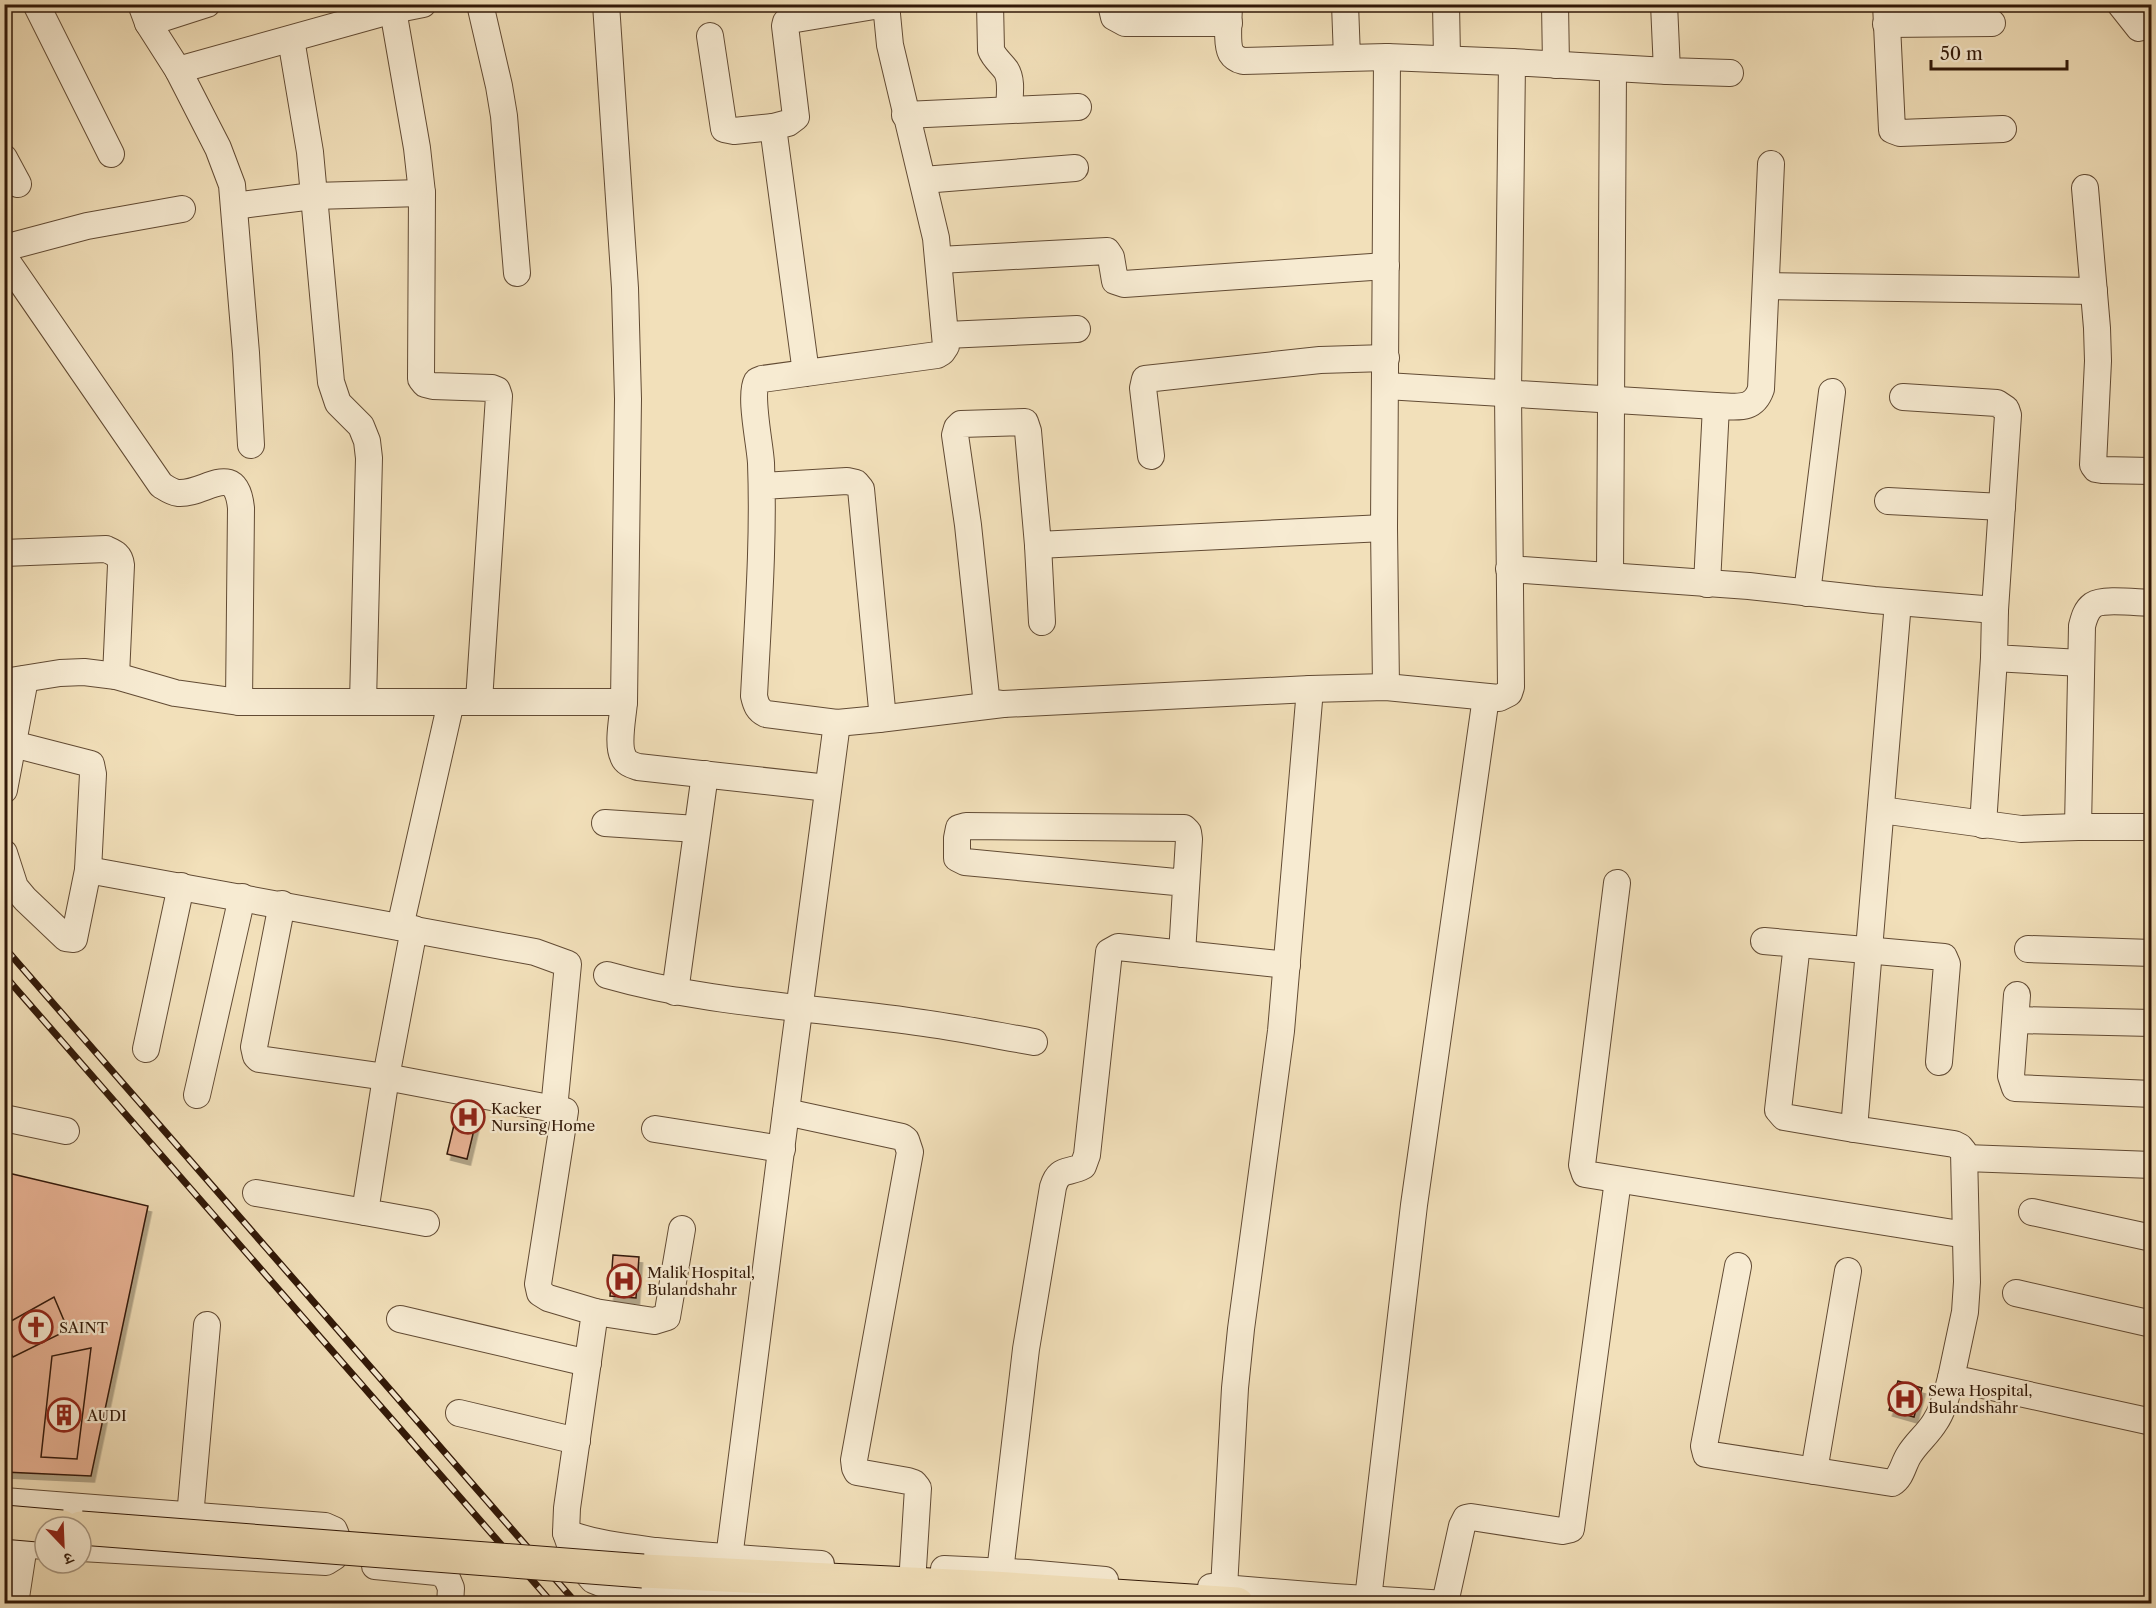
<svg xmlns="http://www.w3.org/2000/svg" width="2156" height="1608" viewBox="0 0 2156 1608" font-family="'Libre Caslon Text','Noto Serif Devanagari',serif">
	<defs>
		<filter id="shadow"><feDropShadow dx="3.5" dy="6" stdDeviation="0" flood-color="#0004"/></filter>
	</defs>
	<rect width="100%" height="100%" fill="#f2e0ba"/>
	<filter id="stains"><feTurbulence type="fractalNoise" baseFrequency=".00333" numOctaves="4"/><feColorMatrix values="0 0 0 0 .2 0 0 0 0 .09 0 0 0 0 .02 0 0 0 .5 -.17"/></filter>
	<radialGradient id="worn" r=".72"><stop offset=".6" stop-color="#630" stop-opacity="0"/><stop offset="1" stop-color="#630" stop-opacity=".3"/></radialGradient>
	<g fill="#e9b395" stroke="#321908" stroke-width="1.5" filter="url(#shadow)">
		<polygon points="459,1104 479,1109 467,1159 447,1154"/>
		<polygon points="4,1172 148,1206 91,1476 4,1472"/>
		<polygon points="613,1255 639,1257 636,1298 610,1296"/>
		<polygon points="54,1297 68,1330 13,1357 4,1340 4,1325"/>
		<polygon points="91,1348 77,1459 41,1457 52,1356"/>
		<polygon points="1898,1381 1922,1388 1914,1417 1889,1410"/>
	</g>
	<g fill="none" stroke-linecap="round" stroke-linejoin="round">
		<defs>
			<g id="minor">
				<polyline points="36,4 111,154"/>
				<polyline points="141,4 148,23 178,70 218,148 232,185 246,353 251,445"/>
				<polyline points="480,4 499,86 504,116 517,273"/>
				<path d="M 606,4 L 625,288 L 628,399 L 624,702 C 623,716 617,744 623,756 C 625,763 632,765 638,767 L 828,788"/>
				<path d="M 990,4 L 991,50 C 994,58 1001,63 1006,70 C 1013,81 1009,98 1009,110"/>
				<polyline points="1111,4 1114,17 1125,23 1229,23"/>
				<path d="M 1229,4 C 1229,16 1226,44 1231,53 C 1234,58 1239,60 1243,61 L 1347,58"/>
				<polyline points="1345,4 1347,58 1387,57 1512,62"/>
				<polyline points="1446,4 1447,58"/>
				<polyline points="1555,4 1556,65"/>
				<polyline points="1664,4 1667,71 1730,73"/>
				<polyline points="1886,4 1892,130 1900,133 2003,129"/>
				<polyline points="2120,4 2139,28"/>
				<polyline points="393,10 417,148 422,193 421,379 425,384 433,386 492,388 497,390 499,396 479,701"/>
				<polyline points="148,23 207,4"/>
				<polyline points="1886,24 1992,23"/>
				<polyline points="710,36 724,129 734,131 773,127"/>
				<polyline points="291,39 310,152 331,382 338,403 361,426 367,441 369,458 363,702"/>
				<polyline points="178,70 393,10 423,4"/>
				<polyline points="905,115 1078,107"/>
				<polyline points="4,158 18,184"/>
				<polyline points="923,180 1075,168"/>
				<polyline points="2085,188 2097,328 2098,361 2093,465 2096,469 2102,470 2152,471"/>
				<polyline points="234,206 313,196 422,193"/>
				<polyline points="4,248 87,226 182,209"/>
				<path d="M 4,257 L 161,485 C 166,488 171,492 178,493 C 205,495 236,459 241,508 L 239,702"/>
				<polyline points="939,260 1107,251 1111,257 1115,281 1124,284 1386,266"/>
				<polyline points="1766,286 2094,291"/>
				<polyline points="946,335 1077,329"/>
				<polyline points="1386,386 1716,406"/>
				<polyline points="1903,397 1997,403 2006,409 2008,415 1995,610"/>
				<polyline points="1151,456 1143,388 1145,379 1320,360 1386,358"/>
				<path d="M 762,486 L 847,481 L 856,483 L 861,489 L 882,709 L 879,719 L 837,723 L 766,714 C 758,710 756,705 754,696 C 758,618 764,540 761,463 C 760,444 749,395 757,381 L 762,379 L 937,355 L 942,352 L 946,346 L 936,238 L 890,45 L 886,4 L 790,20 L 786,22 L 785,26 L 796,117 L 788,123 L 773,127 L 806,373"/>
				<polyline points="1888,501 2002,507"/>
				<polyline points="1384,528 1038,545 1028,431 1025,422 961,424 957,428 955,435 968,525 986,696 989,702 1003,704 1310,689 1386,687 1499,698 1509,693 1511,687 1508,394 1512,62 1667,71"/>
				<polyline points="1038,545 1042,622"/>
				<path d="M 4,553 L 106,549 C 115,553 120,555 121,565 L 116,676"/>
				<polyline points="1509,569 1749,586 1874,600 1995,610 1994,658 2081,663"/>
				<polyline points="1610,575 1613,68"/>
				<path d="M 1707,584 L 1716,406 C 1736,406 1753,412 1761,389 L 1771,164"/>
				<polyline points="1807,593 1832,392"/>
				<polyline points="1898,602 1854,1129 1954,1144 1960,1147 1964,1152 1967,1282 1965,1312 1951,1378 2152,1422"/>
				<path d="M 2152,603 C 2138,603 2104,598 2093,605 C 2086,610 2084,618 2082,626 L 2078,827 L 2152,827"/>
				<polyline points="4,682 60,673 84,672 116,676 175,693 239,702 624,702"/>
				<polyline points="1386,687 1384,528 1387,57"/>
				<polyline points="879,719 1003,704"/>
				<polyline points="13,744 91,764 93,774 88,870"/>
				<polyline points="4,790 25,679"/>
				<polyline points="1881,810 2021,829 2078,827"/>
				<polyline points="605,823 697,829"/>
				<polyline points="1983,825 1994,658"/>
				<polyline points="4,853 15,887 25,899 66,938 74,939 88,870 535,952 568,964 554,1109"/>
				<polyline points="1617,883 1582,1165 1585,1174 1966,1235"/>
				<polyline points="282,904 254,1047 256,1056 259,1059 386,1077 565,1111 538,1284 540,1293 548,1298 595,1312 567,1508 566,1533 575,1559 593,1580 613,1588 942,1604"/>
				<polyline points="400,927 451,702"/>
				<polyline points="414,929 386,1077 365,1212 426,1223"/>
				<polyline points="1764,941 1944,957 1947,964 1939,1062"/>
				<polyline points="1797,944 1778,1110 1784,1117 1854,1129"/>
				<polyline points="2028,949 2152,953"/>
				<polyline points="1182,954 1189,839 1188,832 1184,828 966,826 959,828 957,838 957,858 965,862 1186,883"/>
				<path d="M 607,975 C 708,1004 813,1007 916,1022 C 955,1027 994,1035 1034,1042"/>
				<polyline points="675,992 705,774"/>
				<polyline points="2017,995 2011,1076 2015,1088 2152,1094"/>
				<polyline points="2016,1020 2152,1023"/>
				<polyline points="146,1049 181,886"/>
				<polyline points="197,1095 242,897"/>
				<polyline points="786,1112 902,1137 906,1140 910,1152 854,1460 855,1468 857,1472 908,1481 914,1483 918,1488 913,1568"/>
				<polyline points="4,1118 66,1131"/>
				<polyline points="655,1129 782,1149"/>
				<polyline points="1965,1158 2152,1165"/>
				<polyline points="256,1193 365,1212"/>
				<polyline points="2032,1212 2152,1238"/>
				<path d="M 1738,1266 L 1704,1446 L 1706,1454 L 1892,1483 C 1902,1477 1903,1464 1909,1455 C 1916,1443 1928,1434 1935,1422 C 1944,1409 1947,1392 1951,1378"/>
				<polyline points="2016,1293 2152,1324"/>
				<polyline points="595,1312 654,1321 667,1317 682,1229"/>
				<polyline points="400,1319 588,1363"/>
				<polyline points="459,1413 577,1441"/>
				<polyline points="1814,1471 1848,1271"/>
				<polyline points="4,1501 325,1526 334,1530 336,1535 334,1557 326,1562 81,1548"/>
				<polyline points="190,1517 207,1325"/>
				<path d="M 566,1533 C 596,1544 624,1547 656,1551 C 711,1557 766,1560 821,1564"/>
				<polyline points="4,1543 45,1546"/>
				<path d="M 729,1558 C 765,1280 799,1001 837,723"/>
				<polyline points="375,1566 437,1572 446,1576 451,1588 450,1604"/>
				<polyline points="944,1569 1027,1573 1105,1580"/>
				<path d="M 1000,1572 L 1026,1349 L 1053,1187 C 1059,1167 1068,1174 1083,1166 L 1087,1155 L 1109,952 L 1118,947 L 1287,965"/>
				<polyline points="1211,1587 1334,1597 1446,1604"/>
				<polyline points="1224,1588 1235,1388 1241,1329 1281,1031 1310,689"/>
				<polyline points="1368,1599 1414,1205 1486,697"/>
				<polyline points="1445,1603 1462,1526 1466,1518 1471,1517 1562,1531 1571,1529 1618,1180"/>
				<polyline points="15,1604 30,1506"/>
			</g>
			<polyline id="major" points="643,1571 993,1588 1237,1604"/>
		</defs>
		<use href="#minor" stroke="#624b34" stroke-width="28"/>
		<use href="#major" stroke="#321908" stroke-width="35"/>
		<use href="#minor" stroke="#f7ebd2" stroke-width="26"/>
		<use href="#major" stroke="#f2e0ba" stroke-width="33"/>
		<defs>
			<g id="rail">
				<polyline points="4,947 577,1604"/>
				<polyline points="4,975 553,1604"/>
			</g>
		</defs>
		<use href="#rail" stroke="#321908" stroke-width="7"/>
		<use href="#rail" stroke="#f7ebd2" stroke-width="4.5" stroke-dasharray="14" stroke-linecap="butt"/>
		<defs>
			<g id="major-bridge">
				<polyline points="4,1522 62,1527"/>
				<polyline points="81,1528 643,1571"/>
			</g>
		</defs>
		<use href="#major-bridge" stroke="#321908" stroke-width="35" stroke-linecap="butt"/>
		<use href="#major-bridge" stroke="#f2e0ba" stroke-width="33"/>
	</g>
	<defs>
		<symbol id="hospital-ring" viewBox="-11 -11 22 22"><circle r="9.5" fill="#f7ebd2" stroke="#8f2418" stroke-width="1.5"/><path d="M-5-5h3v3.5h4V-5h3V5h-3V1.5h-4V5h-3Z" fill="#8f2418"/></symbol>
		<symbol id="church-ring" viewBox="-11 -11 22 22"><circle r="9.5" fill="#f7ebd2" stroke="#8f2418" stroke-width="1.5"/><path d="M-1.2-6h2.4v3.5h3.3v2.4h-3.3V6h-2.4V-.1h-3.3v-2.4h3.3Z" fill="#8f2418"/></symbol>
		<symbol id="building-ring" viewBox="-11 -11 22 22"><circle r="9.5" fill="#f7ebd2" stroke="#8f2418" stroke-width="1.5"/><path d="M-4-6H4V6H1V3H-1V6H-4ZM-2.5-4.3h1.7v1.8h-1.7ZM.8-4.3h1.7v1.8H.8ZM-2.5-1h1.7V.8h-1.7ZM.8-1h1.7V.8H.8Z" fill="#8f2418"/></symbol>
	</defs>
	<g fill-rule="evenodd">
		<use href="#hospital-ring" x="449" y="1098" width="38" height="38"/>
		<use href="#hospital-ring" x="605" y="1262" width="38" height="38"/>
		<use href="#church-ring" x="17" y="1308" width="38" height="38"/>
		<use href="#hospital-ring" x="1886" y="1380" width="38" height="38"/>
		<use href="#building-ring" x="45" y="1396" width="38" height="38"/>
	</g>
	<g text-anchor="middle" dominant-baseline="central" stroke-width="4.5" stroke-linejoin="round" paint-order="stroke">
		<g font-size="15" fill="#321908" stroke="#f7ebd2" text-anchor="start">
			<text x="491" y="1108">Kacker<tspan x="491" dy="17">Nursing Home</tspan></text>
			<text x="647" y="1272">Malik Hospital,<tspan x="647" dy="17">Bulandshahr</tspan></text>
			<text x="59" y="1327">SAINT</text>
			<text x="1928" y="1390">Sewa Hospital,<tspan x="1928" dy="17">Bulandshahr</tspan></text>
			<text x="87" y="1415">AUDI</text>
		</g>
	</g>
	<rect width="2156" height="1608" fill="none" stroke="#f2e0ba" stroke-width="24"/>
	<rect x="6" y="6" width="2144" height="1596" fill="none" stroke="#321908" stroke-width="3"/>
	<rect x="12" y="12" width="2132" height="1584" fill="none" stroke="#321908" stroke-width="1.5"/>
	<g transform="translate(63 1545) rotate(157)"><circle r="28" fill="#f7ebd2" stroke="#a89781" stroke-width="1.5"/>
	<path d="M0-4.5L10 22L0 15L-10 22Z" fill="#8f2418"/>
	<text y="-9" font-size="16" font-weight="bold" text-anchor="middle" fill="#321908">उ</text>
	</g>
	<path d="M1931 60v9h136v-9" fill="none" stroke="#321908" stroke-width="3"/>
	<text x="1940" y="60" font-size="18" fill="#321908" stroke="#f7ebd2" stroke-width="4.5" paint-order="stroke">50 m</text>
	<rect width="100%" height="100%" filter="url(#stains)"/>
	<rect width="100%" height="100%" fill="url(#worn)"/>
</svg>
